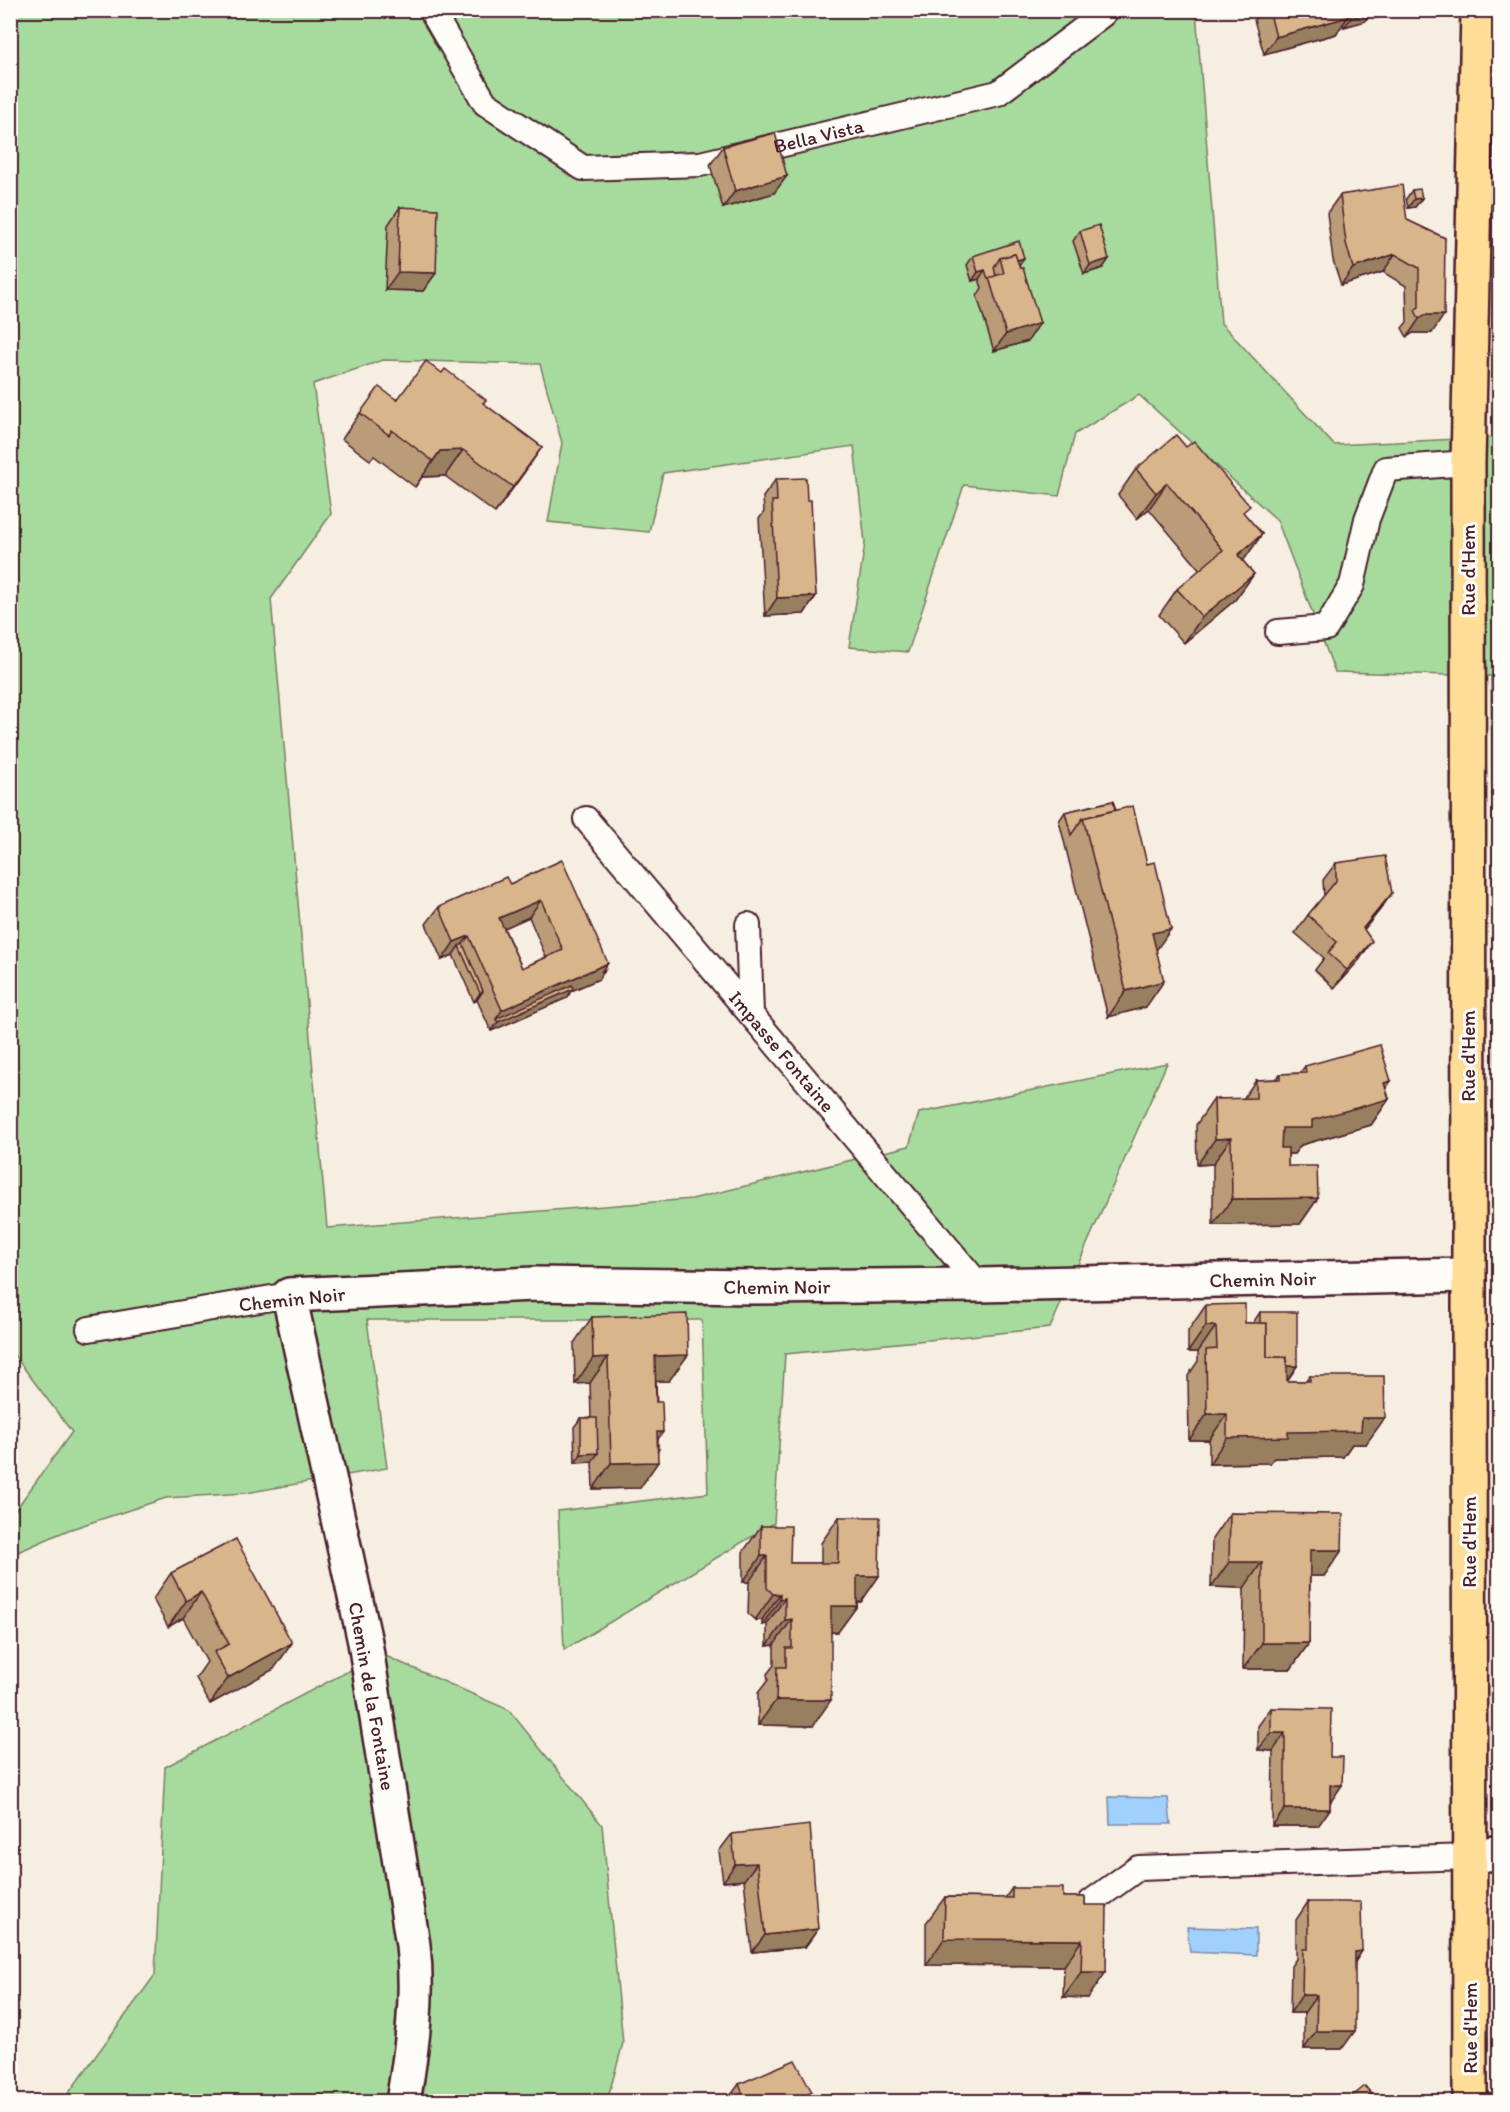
<svg xmlns="http://www.w3.org/2000/svg" width="1510" height="2112" viewBox="0 0 1510 2112" font-family="Itim,sans-serif">
	<rect width="100%" height="100%" fill="#f6eee1"/>
	<filter id="ink" filterUnits="userSpaceOnUse"><feTurbulence type="fractalNoise" baseFrequency=".0167" numOctaves="2"/><feDisplacementMap in="SourceGraphic" scale="12" xChannelSelector="R" yChannelSelector="G"/><feConvolveMatrix kernelMatrix="1 2 1 2 8 2 1 2 1" color-interpolation-filters="sRGB"/></filter>
	<g filter="url(#ink)">
		<g fill="#a7db9d" stroke="#787d64" stroke-width="1.5">
			<polygon points="11,11 1196,11 1221,323 1334,445 1499,437 1499,1325 1491,676 1335,672 1277,520 1139,395 1075,434 1059,496 964,485 908,652 849,647 865,543 854,446 663,473 649,532 548,522 562,443 540,364 383,360 313,384 331,514 271,599 327,1228 692,1199 909,1146 919,1113 1167,1063 1050,1328 785,1354 774,1523 564,1650 558,1511 708,1493 702,1320 367,1320 387,1468 246,1493 166,1498 68,1530 11,1555 11,1516 72,1432 11,1351"/>
			<polygon points="381,1654 509,1710 602,1825 623,2043 607,2101 62,2102 155,1975 165,1767"/>
		</g>
		<g fill="#9fd1fc" stroke="#7d8aa8" stroke-width="1.5">
			<polygon points="1109,1797 1168,1798 1171,1824 1110,1824"/>
			<polygon points="1187,1927 1256,1929 1256,1955 1190,1952"/>
		</g>
		<g fill="none" stroke-linecap="round" stroke-linejoin="round">
			<defs>
				<g id="service">
					<path id="s1" d="M 431,10 L 485,103 L 583,168 L 700,164 L 998,93 L 1103,14 L 1104,10"/>
					<polyline points="1278,632 1326,628 1352,585 1367,519 1386,469 1468,463"/>
					<path id="s2" d="M 586,819 L 979,1285"/>
					<polyline points="748,925 751,1014"/>
					<polyline points="89,1329 289,1295"/>
					<polyline points="1091,1902 1138,1868 1469,1857"/>
				</g>
				<g id="minor">
					<polyline points="1469,1857 1500,1852"/>
					<path id="s3" d="M 403,2102 C 412,2048 419,1998 413,1945 L 365,1642 L 289,1295 L 534,1284 L 755,1287 L 979,1285 L 1468,1275"/>
				</g>
				<polyline id="primary" points="1470,2102 1468,463 1478,10"/>
			</defs>
			<use href="#service" stroke="#4a1f2b" stroke-width="28"/>
			<use href="#minor" stroke="#4a1f2b" stroke-width="38"/>
			<use href="#primary" stroke="#4a1f2b" stroke-width="38"/>
			<use href="#service" stroke="#fdfcf7" stroke-width="24"/>
			<use href="#minor" stroke="#fdfcf7" stroke-width="33"/>
			<use href="#primary" stroke="#fedd96" stroke-width="33"/>
		</g>
		<g fill="#bb9c78" stroke="#4a1f2b" stroke-width="1.5" fill-rule="evenodd">
			<polygon points="1261,10 1371,10 1371,12 1365,21 1344,27 1343,23 1336,34 1264,54 1254,20"/>
			<polygon points="1373,10 1395,10 1393,13 1375,18"/>
			<polygon points="723,147 774,193 723,208 710,165"/>
			<polygon points="1412,190 1422,198 1415,207 1408,208 1406,199"/>
			<polygon points="1340,195 1407,220 1445,238 1432,333 1413,333 1407,337 1402,328 1407,322 1406,286 1383,272 1341,285 1333,260 1327,213"/>
			<polygon points="400,207 436,273 423,291 385,290 388,225"/>
			<polygon points="1080,231 1103,268 1084,274 1073,241"/>
			<polygon points="973,256 1024,258 1019,266 1028,341 994,351 977,296 982,288 979,279 972,281 967,265"/>
			<polygon points="483,403 542,447 495,513 445,476 422,477 415,487 374,456 370,460 342,439 360,413"/>
			<polygon points="1136,469 1244,514 1262,534 1243,561 1254,574 1235,600 1184,643 1159,615 1177,589 1200,570 1149,509 1137,519 1118,495"/>
			<polygon points="776,479 807,500 816,596 804,614 765,616 759,519 764,512 763,497"/>
			<polygon points="1113,801 1156,950 1146,1007 1108,1017 1059,821 1065,812"/>
			<path d="M 562,860 L 604,968 L 599,979 L 571,991 L 567,998 L 491,1031 L 477,1000 L 474,1002 L 453,955 L 442,960 L 426,924 L 439,907 L 510,884 ZM 529,917 L 546,957 L 522,968 L 504,928 Z"/>
			<polygon points="1336,863 1392,893 1379,911 1364,929 1360,959 1334,988 1315,970 1324,958 1295,933 1308,915 1324,896 1323,880"/>
			<polygon points="1305,1066 1386,1088 1389,1099 1371,1125 1301,1145 1294,1154 1288,1154 1288,1166 1318,1198 1300,1224 1213,1225 1213,1164 1197,1165 1196,1125 1214,1099 1243,1099 1256,1080 1276,1079 1280,1074 1300,1073"/>
			<polygon points="1206,1305 1245,1323 1253,1323 1260,1312 1297,1366 1287,1381 1306,1381 1310,1376 1366,1444 1352,1444 1343,1457 1274,1458 1270,1463 1209,1464 1209,1440 1189,1440 1188,1376 1198,1361 1198,1352 1188,1352 1188,1331"/>
			<polygon points="592,1317 669,1381 656,1381 658,1439 658,1451 640,1488 593,1489 592,1462 575,1463 574,1427 581,1418 591,1418 590,1383 575,1384 574,1343"/>
			<polygon points="1230,1513 1342,1550 1324,1576 1310,1576 1309,1643 1291,1669 1243,1669 1244,1588 1211,1587 1212,1539"/>
			<polygon points="839,1517 879,1576 861,1602 857,1602 857,1606 838,1632 831,1632 813,1726 758,1725 758,1693 768,1680 767,1674 774,1665 774,1645 767,1646 767,1624 762,1625 762,1620 755,1620 748,1614 749,1582 743,1582 743,1552 761,1526 790,1563 821,1563 821,1543"/>
			<polygon points="236,1539 274,1669 210,1704 196,1678 207,1662 183,1618 168,1627 153,1599 171,1573"/>
			<polygon points="1271,1708 1330,1757 1342,1785 1330,1802 1330,1809 1318,1826 1272,1826 1273,1751 1258,1750 1258,1726"/>
			<polygon points="732,1834 818,1929 805,1947 752,1952 744,1880 723,1882 719,1851"/>
			<polygon points="1012,1888 1063,1897 1085,1897 1088,1998 1063,1997 1064,1966 926,1965 926,1923 945,1897 1005,1898"/>
			<polygon points="1308,1902 1362,1951 1355,1962 1342,2049 1304,2049 1304,2013 1290,2013 1291,1966 1296,1959 1296,1920"/>
			<polygon points="739,2084 812,2092 810,2095 813,2102 726,2102"/>
		</g>
		<g fill="#987f61" stroke="#4a1f2b" stroke-width="1.5">
			<polygon points="1380,10 1395,10 1393,13 1375,18"/>
			<polygon points="1371,12 1365,21 1344,27 1351,18"/>
			<polygon points="1348,17 1336,34 1264,54 1276,37"/>
			<polygon points="787,176 774,193 723,208 735,191"/>
			<polygon points="1422,198 1415,207 1408,208 1414,199"/>
			<polygon points="1395,254 1383,272 1341,285 1353,268"/>
			<polygon points="1024,258 1018,267 1002,265"/>
			<polygon points="1109,259 1103,268 1084,274 1090,265"/>
			<polygon points="985,270 979,279 972,281 978,272"/>
			<polygon points="398,272 436,273 423,291 385,290"/>
			<polygon points="1425,315 1444,315 1432,333 1413,333 1407,337 1419,319"/>
			<polygon points="1040,323 1028,341 994,351 1006,334"/>
			<polygon points="542,447 524,473 495,513 513,487"/>
			<polygon points="463,450 445,476 422,477 415,487 440,451"/>
			<polygon points="1167,483 1149,509 1137,519 1156,493"/>
			<polygon points="1262,534 1244,560 1220,581 1238,555"/>
			<polygon points="1254,574 1235,600 1184,643 1202,617"/>
			<polygon points="816,596 804,614 765,616 777,598"/>
			<polygon points="1392,893 1379,911 1351,946 1363,928"/>
			<polygon points="541,900 529,917 487,936 499,918"/>
			<polygon points="1171,929 1153,955 1152,933"/>
			<polygon points="469,936 460,948 459,946 453,955 442,960 454,942"/>
			<polygon points="1372,941 1360,959 1334,988 1347,970"/>
			<polygon points="608,963 601,972 605,970 599,979 571,991 567,998 491,1031 498,1022 496,1019 502,1010"/>
			<polygon points="1164,981 1146,1007 1108,1017 1126,991"/>
			<polygon points="483,991 477,1000 474,1002 480,993"/>
			<polygon points="1391,1081 1376,1102 1389,1099 1371,1125 1301,1145 1294,1154 1263,1154 1282,1128 1312,1120 1384,1083"/>
			<polygon points="1231,1138 1213,1164 1197,1165 1215,1139"/>
			<polygon points="1318,1198 1300,1224 1213,1225 1232,1199"/>
			<polygon points="1206,1326 1216,1326 1198,1352 1188,1352"/>
			<polygon points="688,1355 669,1381 637,1382 655,1356"/>
			<polygon points="608,1357 590,1383 575,1384 593,1358"/>
			<polygon points="1261,1365 1297,1366 1285,1384"/>
			<polygon points="1207,1414 1227,1414 1209,1440 1189,1440"/>
			<polygon points="1362,1418 1385,1418 1366,1444 1352,1444 1343,1457 1274,1458 1270,1463 1209,1464 1227,1438"/>
			<polygon points="657,1432 663,1432 651,1449 659,1449 652,1459 639,1458"/>
			<polygon points="598,1453 592,1462 575,1463 581,1454"/>
			<polygon points="658,1462 640,1488 593,1489 611,1463"/>
			<polygon points="1310,1550 1342,1550 1324,1576 1292,1576"/>
			<polygon points="761,1556 767,1556 749,1582 743,1582"/>
			<polygon points="1229,1562 1262,1562 1244,1588 1211,1587"/>
			<polygon points="857,1576 879,1576 861,1602 838,1602"/>
			<polygon points="201,1592 183,1618 168,1627 186,1601"/>
			<polygon points="773,1594 780,1594 762,1620 755,1620"/>
			<polygon points="785,1598 767,1624 762,1625 780,1599"/>
			<polygon points="831,1606 857,1606 838,1632 813,1632"/>
			<polygon points="792,1619 774,1645 767,1646 785,1620"/>
			<polygon points="292,1643 274,1669 210,1704 228,1678"/>
			<polygon points="1262,1643 1309,1643 1291,1669 1243,1669"/>
			<polygon points="776,1700 831,1700 813,1726 758,1725"/>
			<polygon points="1271,1733 1285,1733 1273,1751 1258,1750"/>
			<polygon points="1330,1785 1342,1785 1330,1803"/>
			<polygon points="1285,1809 1330,1809 1318,1826 1272,1826"/>
			<polygon points="757,1863 744,1880 723,1882 735,1864"/>
			<polygon points="818,1929 805,1947 752,1952 765,1935"/>
			<polygon points="944,1939 1082,1940 1064,1966 926,1965"/>
			<polygon points="1362,1951 1350,1969 1355,1952"/>
			<polygon points="1081,1972 1106,1972 1088,1998 1063,1997"/>
			<polygon points="1302,1995 1317,1995 1304,2013 1290,2013"/>
			<polygon points="1316,2031 1355,2031 1342,2049 1304,2049"/>
		</g>
		<g fill="#d9b58b" stroke="#4a1f2b" stroke-width="1.5" fill-rule="evenodd">
			<polygon points="1269,10 1346,10 1348,17 1276,37"/>
			<polygon points="1349,10 1371,10 1371,12 1351,18"/>
			<polygon points="775,133 787,176 735,191 723,147"/>
			<polygon points="1402,185 1407,220 1445,238 1444,315 1425,315 1419,319 1415,310 1419,307 1419,268 1395,254 1353,268 1346,243 1340,195"/>
			<polygon points="1420,189 1422,198 1414,199 1412,190"/>
			<polygon points="400,207 438,209 436,273 398,272"/>
			<polygon points="1099,225 1109,259 1090,265 1080,231"/>
			<polygon points="1019,241 1024,258 1017,260 1015,254 1000,258 994,267 996,276 988,279 985,270 978,272 973,256"/>
			<polygon points="1015,254 1020,268 1023,268 1040,323 1006,334 989,278 1004,273 1000,258"/>
			<polygon points="426,361 442,373 445,369 486,400 483,403 542,447 513,487 463,450 440,451 433,461 392,430 389,435 360,413 379,387 397,400"/>
			<polygon points="1176,435 1186,447 1194,441 1250,506 1243,512 1262,534 1238,555 1254,574 1202,617 1177,589 1223,550 1167,483 1156,493 1136,469"/>
			<polygon points="806,478 807,500 811,500 816,596 777,598 772,501 777,501 776,479"/>
			<polygon points="1113,801 1115,810 1083,818 1071,835 1065,812"/>
			<polygon points="1133,806 1147,864 1155,862 1171,929 1152,933 1164,981 1126,991 1083,818"/>
			<polygon points="1385,856 1392,893 1363,928 1372,941 1347,970 1328,953 1337,942 1308,915 1336,881 1336,863"/>
			<path d="M 562,860 L 608,963 L 502,1010 L 469,936 L 454,942 L 439,907 L 506,877 L 510,884 ZM 541,900 L 563,950 L 522,968 L 499,918 Z"/>
			<polygon points="463,944 483,991 480,993 459,946"/>
			<polygon points="572,985 573,989 498,1022 496,1019"/>
			<polygon points="1380,1045 1391,1081 1384,1083 1389,1099 1312,1120 1312,1128 1282,1128 1281,1148 1288,1148 1288,1166 1317,1166 1318,1198 1232,1199 1231,1138 1215,1139 1214,1099 1256,1098 1256,1080 1280,1079 1280,1074 1306,1073 1305,1066"/>
			<polygon points="1245,1304 1245,1323 1267,1323 1267,1357 1287,1357 1287,1381 1310,1381 1310,1376 1384,1376 1385,1418 1362,1418 1361,1431 1288,1432 1288,1437 1227,1438 1227,1414 1207,1414 1206,1350 1217,1349 1216,1326 1206,1326 1206,1305"/>
			<polygon points="1260,1312 1297,1312 1297,1366 1287,1366 1287,1357 1267,1357 1267,1323 1260,1323"/>
			<polygon points="687,1314 688,1355 655,1356 656,1402 662,1402 663,1432 657,1432 658,1462 611,1463 608,1357 593,1358 592,1317"/>
			<polygon points="581,1418 597,1418 598,1453 581,1454"/>
			<polygon points="1230,1513 1343,1514 1342,1550 1310,1550 1309,1643 1262,1643 1262,1562 1229,1562"/>
			<polygon points="839,1517 880,1517 879,1576 857,1576 857,1606 831,1606 831,1700 776,1700 777,1667 786,1667 786,1648 792,1648 792,1619 785,1620 785,1598 780,1599 780,1594 773,1594 767,1588 767,1556 761,1556 761,1526 791,1526 790,1563 838,1563"/>
			<polygon points="236,1539 292,1643 228,1678 214,1652 229,1644 201,1592 186,1601 171,1573"/>
			<polygon points="1271,1708 1331,1709 1330,1757 1343,1757 1342,1785 1330,1785 1330,1809 1285,1809 1285,1733 1271,1733"/>
			<polygon points="810,1825 818,1929 765,1935 757,1863 735,1864 732,1834"/>
			<polygon points="1012,1888 1063,1888 1063,1897 1085,1897 1085,1905 1107,1905 1106,1972 1081,1972 1082,1940 944,1939 945,1897 1012,1898"/>
			<polygon points="1308,1902 1361,1902 1362,1951 1355,1952 1355,2031 1316,2031 1317,1995 1302,1995 1303,1949 1308,1949"/>
			<polygon points="795,2060 812,2092 809,2093 813,2102 746,2102 739,2084"/>
			<polygon points="1365,2086 1378,2102 1345,2102"/>
		</g>
	</g>
	<g text-anchor="middle" dominant-baseline="central" stroke-width="6" stroke-linejoin="round" paint-order="stroke">
		<g font-size="20" fill="#4a1f2b" stroke="#fdfcf7">
			<text stroke="none"><textPath href="#s1" startOffset="464">Bella Vista</textPath></text>
			<text transform="translate(1468 570) rotate(-90)">Rue d'Hem</text>
			<text stroke="none"><textPath href="#s2" startOffset="304">Impasse Fontaine</textPath></text>
			<text transform="translate(1468 1056) rotate(-90)">Rue d'Hem</text>
			<text stroke="none"><textPath href="#s3" startOffset="1794">Chemin Noir</textPath></text>
			<text stroke="none"><textPath href="#s3" startOffset="1308">Chemin Noir</textPath></text>
			<text transform="translate(292 1299) rotate(-6)">Chemin Noir</text>
			<text transform="translate(1469 1542) rotate(-90)">Rue d'Hem</text>
			<text transform="translate(372 1696) rotate(80)">Chemin de la Fontaine</text>
			<text transform="translate(1470 2028) rotate(-90)">Rue d'Hem</text>
		</g>
	</g>
	<rect width="1510" height="2112" fill="none" stroke="#fdfcf7" stroke-width="36"/>
	<rect x="18" y="18" width="1474" height="2076" fill="none" stroke="#4a1f2b" stroke-width="2" filter="url(#ink)"/>
</svg>
